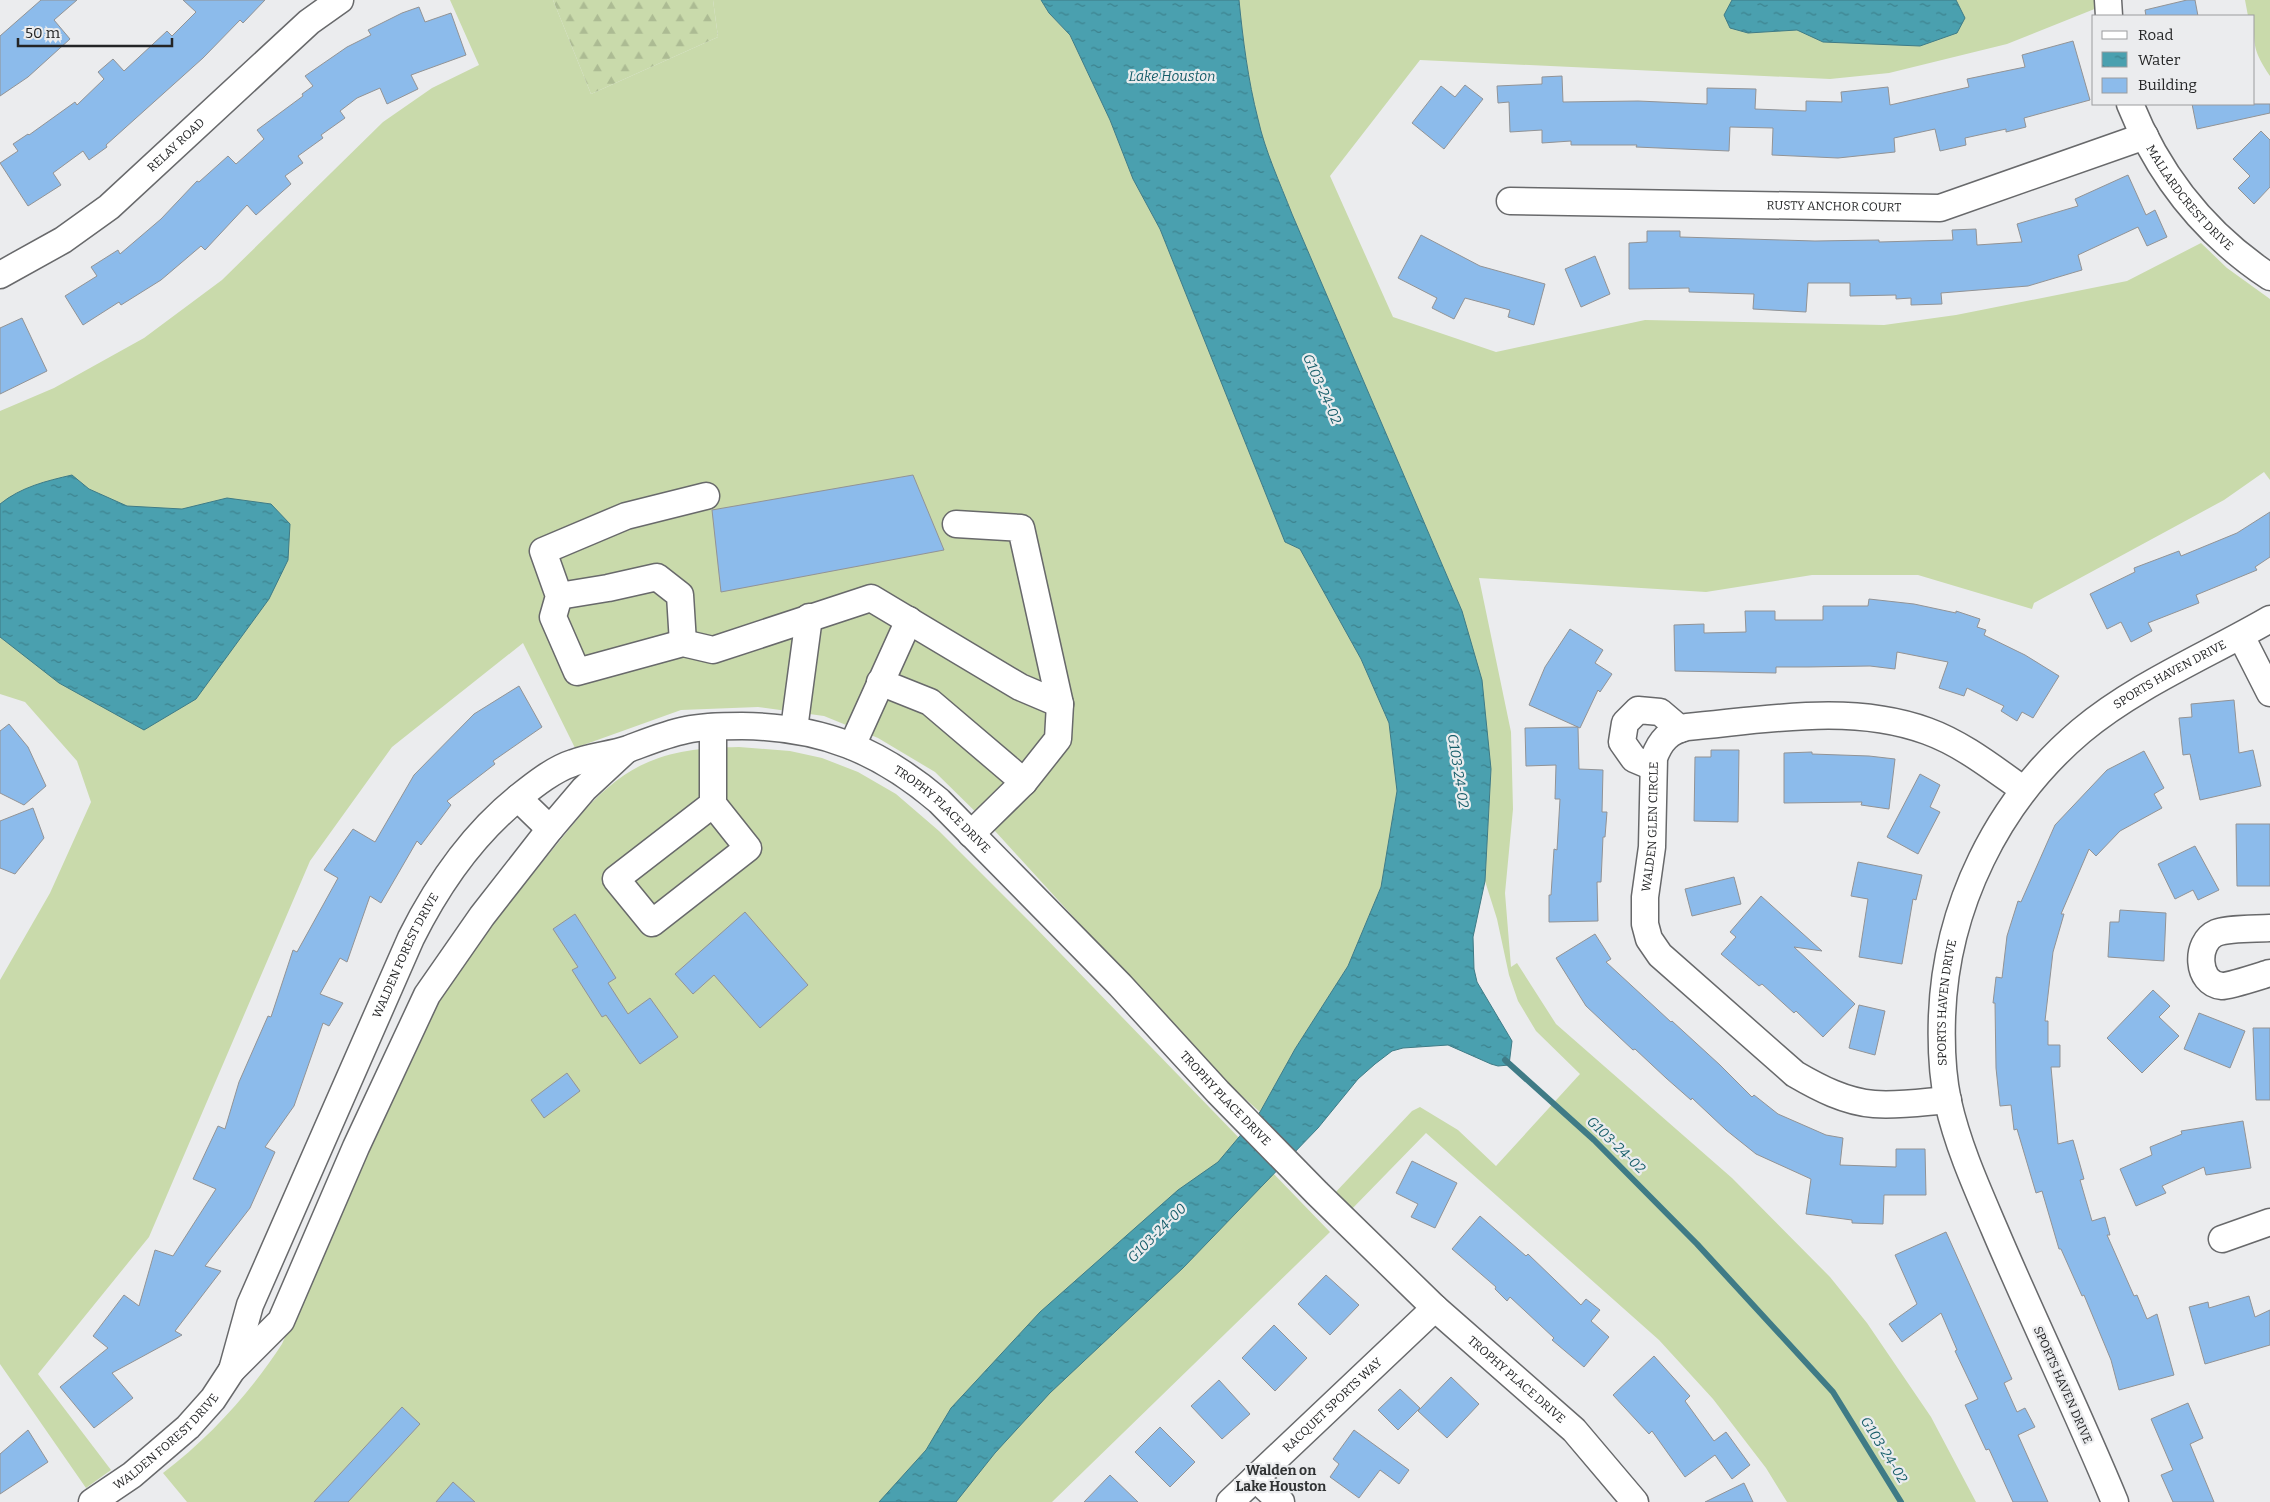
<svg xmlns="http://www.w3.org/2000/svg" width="2270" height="1502" viewBox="0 0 2270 1502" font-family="Bitter,serif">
	<defs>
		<pattern id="forest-firs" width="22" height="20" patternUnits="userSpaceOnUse" patternTransform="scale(1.25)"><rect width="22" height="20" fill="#c9daab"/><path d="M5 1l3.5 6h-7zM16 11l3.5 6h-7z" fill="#acbb93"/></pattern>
		<pattern id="water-ripples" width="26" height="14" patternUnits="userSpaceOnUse" patternTransform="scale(1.25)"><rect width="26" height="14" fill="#4aa0af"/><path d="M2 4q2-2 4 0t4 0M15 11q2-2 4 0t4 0" fill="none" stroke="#3d828e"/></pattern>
	</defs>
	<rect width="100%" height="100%" fill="#ebecee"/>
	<g fill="#c9daab">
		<polygon points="450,0 553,0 591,94 718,37 713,0 1041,0 1049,13 1070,35 1110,120 1133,179 1160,229 1285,542 1300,549 1361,659 1389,723 1397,791 1381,887 1348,966 1295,1049 1260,1112 1216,1073 995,831 935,772 878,738 824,716 758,707 681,710 575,748 523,643 392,747 310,861 149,1237 38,1374 111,1470 86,1488 0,1364 0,980 50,893 91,802 77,761 25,702 0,694 0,411 54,388 144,338 222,280 383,122 432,88 479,65"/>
		<path d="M 1239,0 L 2097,0 L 2097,8 L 2007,44 L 1889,73 L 1830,79 L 1420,60 L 1330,176 L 1393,317 L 1496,352 L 1645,320 L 1884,325 L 1956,315 L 2127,281 L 2201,243 L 2227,268 L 2270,299 L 2270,480 L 2264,472 L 2224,500 L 2034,603 L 2032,609 L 1918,575 L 1812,575 L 1706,592 L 1479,578 L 1511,732 L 1513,809 L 1505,893 L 1511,967 L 1517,963 L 1556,1024 L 1732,1178 L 1830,1277 L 1867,1323 L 1931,1417 L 1976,1502 L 1787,1502 L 1766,1468 L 1713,1399 L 1659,1340 L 1426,1133 L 1349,1212 L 1333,1195 L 1412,1111 L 1420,1107 L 1458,1130 L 1496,1166 L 1580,1074 L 1536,1031 L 1518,1001 L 1509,975 L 1497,919 L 1485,881 L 1491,769 L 1462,611 L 1292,214 C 1280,183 1265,151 1258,119 C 1248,80 1243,40 1239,0 Z"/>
		<path d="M 2245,0 L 2270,0 L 2270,76 C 2253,50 2254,47 2254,16 L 2248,16 Z"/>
		<path d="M 739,747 L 790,751 L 822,758 L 858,772 L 896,794 L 939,831 L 1032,924 L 1330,1232 L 1052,1502 L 187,1502 L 163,1473 C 210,1437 250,1393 282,1344 L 424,1024 L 454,975 L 479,940 L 584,811 C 631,759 671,748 739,747 Z"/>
	</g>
	<polygon fill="url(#forest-firs)" points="553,0 713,0 718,37 591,94"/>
	<g fill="url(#water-ripples)" stroke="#3f7b86">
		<path d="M 1041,0 L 1239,0 C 1243,40 1248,80 1258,119 C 1265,151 1280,183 1292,214 L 1462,611 L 1482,680 L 1491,769 L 1485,881 L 1473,937 L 1474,969 L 1477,982 L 1512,1041 L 1509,1065 L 1498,1066 L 1491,1064 L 1448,1045 L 1403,1048 L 1392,1051 L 1375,1064 L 1358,1079 L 1318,1128 L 1183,1268 L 1050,1393 L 995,1453 L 956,1502 L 879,1502 L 926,1450 L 951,1408 L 1040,1312 L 1178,1190 L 1218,1162 L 1260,1112 L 1295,1049 L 1348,966 L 1381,887 L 1397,791 L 1389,723 L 1361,659 L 1300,549 L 1285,542 L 1160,229 L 1133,179 L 1110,120 L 1070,35 L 1049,13 Z"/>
		<polygon points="1732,0 1956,0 1965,18 1957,33 1920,46 1823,42 1797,30 1748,33 1730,28 1724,15"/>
		<path d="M 72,475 L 89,489 L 127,506 L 182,509 L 227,498 L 271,504 L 290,524 L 288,560 L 269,599 L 196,699 L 144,730 L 59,683 L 0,637 L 0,504 C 21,487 46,481 72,475 Z"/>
	</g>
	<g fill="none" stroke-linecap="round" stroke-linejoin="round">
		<polyline stroke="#3f7b86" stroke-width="6" points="1505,1060 1594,1140 1697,1244 1833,1392 1901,1502"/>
	</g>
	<g fill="#8cbbeb" stroke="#929395">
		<polygon points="41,0 77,0 54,20 70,39 28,77 0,96 0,36"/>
		<polygon points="183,0 265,0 243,23 240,20 203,58 106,145 107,147 89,160 83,151 53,173 61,185 28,206 0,163 18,151 13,144 28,134 29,135 75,102 77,105 104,79 98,72 113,59 124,71 167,31 172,36 196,12"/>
		<polygon points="2187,0 2195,0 2198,16 2146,16 2145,10"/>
		<polygon points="419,7 425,22 451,13 466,55 411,75 418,89 387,104 380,88 357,98 340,111 345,118 321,135 323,138 298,156 303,163 285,176 291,184 256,215 247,205 205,250 201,246 161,280 121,305 119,302 83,325 65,296 97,276 91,267 118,250 120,254 161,219 197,181 199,182 228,156 236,164 264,139 257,130 303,96 302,94 313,86 305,76 347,47 371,35 368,30 402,13"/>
		<polygon points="2073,41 2090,100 2024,118 2026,127 2006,132 2006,129 1965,138 1966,145 1940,151 1935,129 1894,138 1895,152 1838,158 1772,155 1773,128 1730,127 1729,151 1636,147 1637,145 1571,145 1571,141 1542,143 1542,130 1510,132 1509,102 1498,103 1497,86 1542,84 1542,77 1562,76 1563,102 1638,101 1707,104 1707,88 1756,89 1755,109 1806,111 1806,101 1842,102 1841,92 1888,87 1890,105 1969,87 1967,79 2025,67 2022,55"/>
		<polygon points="1465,85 1483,99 1444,149 1412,123 1441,86 1455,97"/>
		<polygon points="2192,104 2270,104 2270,113 2197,129"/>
		<polygon points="2261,131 2270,140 2270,187 2254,204 2238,188 2250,176 2233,159"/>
		<polygon points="2128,175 2146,215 2155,210 2167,237 2147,246 2138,227 2078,255 2082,270 2028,286 1941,293 1942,304 1911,305 1911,298 1896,299 1896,295 1850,296 1850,283 1808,283 1806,312 1753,309 1754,294 1689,292 1689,288 1629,289 1629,243 1647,242 1647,231 1680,231 1680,237 1815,241 1879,240 1879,242 1953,240 1952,230 1976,229 1977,245 2022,242 2017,224 2078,206 2075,199"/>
		<polygon points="1421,235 1480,266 1545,284 1534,325 1508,317 1510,310 1465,298 1454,319 1432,308 1437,298 1398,278"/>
		<polygon points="1595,256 1610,294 1581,307 1565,269"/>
		<polygon points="22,318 47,371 0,394 0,328"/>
		<polygon points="913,475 944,550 721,592 712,510"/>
		<polygon points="2270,512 2270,557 2255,567 2257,570 2196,595 2199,603 2148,623 2152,631 2131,642 2121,622 2107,629 2090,594 2135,572 2134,568 2179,551 2181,556 2237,533"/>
		<polygon points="1869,599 1914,604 1956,613 1956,611 1980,619 1977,627 1986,630 1984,635 2025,655 2059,676 2033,718 2022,712 2017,721 2001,711 2004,706 1967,688 1964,696 1939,688 1948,662 1897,652 1895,669 1870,666 1808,667 1776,667 1776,673 1675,671 1674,625 1704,624 1704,633 1746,632 1745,611 1775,611 1775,620 1823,620 1823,606 1868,606"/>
		<polygon points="1570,629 1603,650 1595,663 1612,674 1600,692 1598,690 1580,728 1529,705 1545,667"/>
		<polygon points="519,686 542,727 493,761 495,764 447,801 451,805 421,845 417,841 381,903 370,896 347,962 340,958 320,994 343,1003 329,1026 323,1023 294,1106 265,1147 275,1152 250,1208 205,1266 221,1271 175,1331 182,1335 112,1373 133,1398 94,1428 60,1387 108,1348 93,1336 124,1295 139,1306 155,1250 173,1256 216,1189 193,1179 218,1126 225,1129 239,1082 268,1016 271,1017 293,950 297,952 338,878 324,870 353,829 375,842 414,775 474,714"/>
		<polygon points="2234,700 2239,753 2253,750 2261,786 2200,800 2190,754 2183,755 2179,718 2192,717 2191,704"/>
		<polygon points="9,724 28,747 46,786 24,805 0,793 0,731"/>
		<polygon points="1578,727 1579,769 1603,770 1602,812 1607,812 1605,837 1603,837 1601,882 1597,882 1598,921 1549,922 1549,895 1551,895 1554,849 1557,850 1560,799 1555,799 1556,765 1526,766 1525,728"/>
		<polygon points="1711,750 1739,750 1738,822 1694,821 1695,757 1711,757"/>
		<polygon points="2144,751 2164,788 2154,794 2162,808 2120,831 2096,856 2089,849 2061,914 2064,914 2053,952 2045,1021 2048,1021 2048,1045 2060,1045 2060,1067 2051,1067 2058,1144 2073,1140 2084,1179 2080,1180 2092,1221 2105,1217 2110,1235 2107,1235 2134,1296 2137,1295 2147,1319 2157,1314 2174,1375 2119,1390 2111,1360 2084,1295 2082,1296 2061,1249 2059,1249 2042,1191 2036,1193 2017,1129 2014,1130 2011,1105 2000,1106 1996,1068 1995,1003 1993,1003 1996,977 2002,978 2007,936 2018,901 2021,902 2055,825 2107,770"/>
		<polygon points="1812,752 1812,754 1869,756 1895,759 1889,809 1861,805 1862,802 1784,803 1784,753"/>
		<polygon points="1920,774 1940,785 1930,807 1940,812 1918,854 1887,837"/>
		<polygon points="33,808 44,838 15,874 0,868 0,821"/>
		<polygon points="2236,824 2270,824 2270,886 2237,886"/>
		<polygon points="2195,846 2219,890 2198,900 2193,890 2175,899 2158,864"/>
		<polygon points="1858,862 1922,875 1916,900 1913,899 1902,964 1859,957 1868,899 1851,896"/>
		<polygon points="1734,877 1741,904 1692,916 1685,889"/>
		<polygon points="1761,896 1822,951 1794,947 1855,1004 1823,1037 1796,1011 1794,1013 1762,984 1759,986 1721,954 1736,937 1730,932"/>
		<polygon points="2120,910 2166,913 2164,961 2108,957 2110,922 2119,922"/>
		<polygon points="745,912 808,985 760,1028 714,975 693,994 675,974"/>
		<polygon points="575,914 616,978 608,983 628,1014 650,998 678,1037 640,1064 606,1015 602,1017 572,970 578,967 553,929"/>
		<polygon points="1595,934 1611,959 1606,962 1671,1022 1672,1021 1720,1065 1752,1097 1754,1095 1778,1114 1826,1135 1843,1138 1840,1165 1896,1167 1896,1149 1925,1149 1926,1195 1884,1195 1883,1224 1852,1223 1852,1220 1806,1214 1811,1179 1756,1154 1726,1130 1692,1098 1691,1100 1666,1078 1635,1049 1633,1050 1586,1006 1556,958"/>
		<polygon points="2153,990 2170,1006 2159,1017 2179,1036 2142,1073 2107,1038"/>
		<polygon points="1859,1005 1885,1011 1875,1055 1849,1048"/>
		<polygon points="2199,1013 2245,1031 2230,1068 2184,1049"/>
		<polygon points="2253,1028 2270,1028 2270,1100 2256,1100"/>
		<polygon points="567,1073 580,1091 544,1118 531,1100"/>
		<polygon points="2243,1121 2251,1168 2206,1175 2204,1167 2162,1186 2166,1193 2136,1206 2120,1169 2152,1155 2150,1147 2182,1134 2181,1131"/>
		<polygon points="1412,1161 1457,1183 1435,1228 1411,1217 1418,1204 1396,1193"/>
		<polygon points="1480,1216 1526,1256 1528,1254 1581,1305 1586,1299 1600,1310 1591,1321 1609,1337 1584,1367 1552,1340 1554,1338 1510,1297 1507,1301 1495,1289 1496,1287 1452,1249"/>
		<polygon points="1946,1232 2012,1379 2004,1383 2017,1412 2025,1408 2035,1427 2018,1435 2048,1502 2013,1502 1989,1449 1986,1450 1965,1405 1978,1399 1955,1351 1957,1350 1941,1313 1902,1342 1889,1324 1917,1304 1895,1255"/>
		<polygon points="1326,1275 1359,1305 1330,1335 1298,1304"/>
		<polygon points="2249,1296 2255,1317 2270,1310 2270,1345 2205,1364 2189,1307 2208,1302 2209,1308"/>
		<polygon points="1274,1325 1307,1358 1275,1391 1242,1358"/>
		<polygon points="1654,1356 1690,1396 1685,1401 1714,1441 1726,1432 1750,1465 1732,1479 1715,1455 1685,1477 1652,1431 1649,1434 1613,1395"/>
		<polygon points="1451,1377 1479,1404 1447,1438 1418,1411"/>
		<polygon points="1219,1380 1250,1414 1222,1439 1191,1406"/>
		<polygon points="1400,1389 1420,1408 1398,1430 1378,1410"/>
		<polygon points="2188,1403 2203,1438 2190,1444 2214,1502 2173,1502 2161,1475 2173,1470 2151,1419"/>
		<polygon points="402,1407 420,1424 348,1502 314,1502"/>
		<polygon points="1160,1427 1195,1462 1170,1487 1135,1452"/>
		<polygon points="28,1430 48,1462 0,1494 0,1454"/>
		<polygon points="1354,1430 1409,1470 1399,1484 1380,1470 1359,1498 1330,1477 1339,1464 1333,1459"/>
		<polygon points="1110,1475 1138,1502 1084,1502"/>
		<polygon points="453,1482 475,1502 436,1502"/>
		<polygon points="1744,1483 1753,1502 1705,1502"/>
	</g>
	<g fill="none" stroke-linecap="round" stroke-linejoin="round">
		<defs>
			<g id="minor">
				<polyline points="2108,0 2109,16"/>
				<path id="s1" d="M 2130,104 C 2159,176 2205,234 2270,277"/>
				<path id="s2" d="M 1510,201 L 1940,208 L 2145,136"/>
				<path id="s3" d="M 0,275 L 63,240 L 109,207 L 309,22 L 340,0"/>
				<polyline points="706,496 626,516 543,551 559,596 553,617 577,672 683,643 713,650 871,598 1020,687 1060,704"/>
				<polyline points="956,524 1021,528 1060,704 1058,739 1024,782 971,834"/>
				<polyline points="559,596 608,588 657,577 680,595 683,643"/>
				<polyline points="2241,636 2270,693"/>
				<polyline points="880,682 930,702 1024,782"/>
				<polyline points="713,727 713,804 616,879 652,923 748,848 713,804"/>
				<polyline points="794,729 809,617"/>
				<polyline points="852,746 909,620"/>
				<polyline points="1653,767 1634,759 1622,742 1625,723 1638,710 1660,712 1680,729"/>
				<polyline points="518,798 550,829"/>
				<path d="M 2270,928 C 2255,929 2229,928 2216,933 C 2195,942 2196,984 2222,986 C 2230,986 2260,976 2270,973"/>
				<path id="s4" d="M 1948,1100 C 1923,1102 1898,1106 1874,1104 C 1846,1102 1819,1088 1795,1074 L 1660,955 L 1649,939 L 1645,924 L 1645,897 L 1652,847 L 1654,758 C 1660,741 1669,731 1687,727 C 1765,720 1851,703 1927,731 C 1963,744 1994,769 2024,790"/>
				<polyline points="2222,1239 2270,1222"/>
				<path id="s5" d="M 232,1370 L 250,1305 L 411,938 C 437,886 473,834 519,797 C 534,785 554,769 573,763 C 591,756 610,755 628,749 C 647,742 666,734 686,730 C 704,726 724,726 742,726 C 822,727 879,750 939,801 L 1120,985 L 1218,1092 L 1317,1193 L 1435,1308 L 1574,1430 L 1635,1502"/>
				<polyline points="1255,1478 1281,1502"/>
				<path id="s6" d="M 92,1502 L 132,1475 L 188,1427 L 213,1399 L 232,1370 L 281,1321 L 356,1147 L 427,995 L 482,916 L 550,829 L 584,789 L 625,751"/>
				<path id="s7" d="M 1230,1502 L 1435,1308"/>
				<path id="s8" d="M 2115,1502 C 2077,1410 2033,1320 1994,1228 C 1976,1186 1958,1146 1948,1102 C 1942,1074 1941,1045 1942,1016 C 1946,907 1997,802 2081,731 C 2136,685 2208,655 2270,619"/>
			</g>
		</defs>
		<use href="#minor" stroke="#68696b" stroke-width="29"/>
		<use href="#minor" stroke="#fff" stroke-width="26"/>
	</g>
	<g text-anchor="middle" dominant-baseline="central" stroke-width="4.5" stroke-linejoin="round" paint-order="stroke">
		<g font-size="12" fill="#242526" stroke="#ebecee">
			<text stroke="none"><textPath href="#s3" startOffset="220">RELAY ROAD</textPath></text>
			<text stroke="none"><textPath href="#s1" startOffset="112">MALLARDCREST DRIVE</textPath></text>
			<text stroke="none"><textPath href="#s2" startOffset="324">RUSTY ANCHOR COURT</textPath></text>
			<text stroke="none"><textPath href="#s8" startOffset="952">SPORTS HAVEN DRIVE</textPath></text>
			<text stroke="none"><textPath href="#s5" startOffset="1109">TROPHY PLACE DRIVE</textPath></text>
			<text stroke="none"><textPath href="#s4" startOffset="472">WALDEN GLEN CIRCLE</textPath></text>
			<text stroke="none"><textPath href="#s5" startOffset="450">WALDEN FOREST DRIVE</textPath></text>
			<text stroke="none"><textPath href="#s8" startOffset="534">SPORTS HAVEN DRIVE</textPath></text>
			<text stroke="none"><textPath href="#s5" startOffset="1514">TROPHY PLACE DRIVE</textPath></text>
			<text stroke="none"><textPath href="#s5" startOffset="1919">TROPHY PLACE DRIVE</textPath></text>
			<text transform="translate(2063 1385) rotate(66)">SPORTS HAVEN DRIVE</text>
			<text stroke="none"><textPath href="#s7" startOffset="141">RACQUET SPORTS WAY</textPath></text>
			<text stroke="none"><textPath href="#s6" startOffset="96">WALDEN FOREST DRIVE</textPath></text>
		</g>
		<g font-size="14" font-style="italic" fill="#175e6a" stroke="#ebecee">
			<text x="1172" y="76">Lake Houston</text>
			<text transform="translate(1322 389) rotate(66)">G103-24-02</text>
			<text transform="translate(1458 771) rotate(81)">G103-24-02</text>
			<text transform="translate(1616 1145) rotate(44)">G103-24-02</text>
			<text transform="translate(1157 1233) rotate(-45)">G103-24-00</text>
			<text transform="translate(1884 1450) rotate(58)">G103-24-02</text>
		</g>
		<g font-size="14" font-weight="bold" fill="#313334" stroke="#ebecee">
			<text x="1281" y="1470">Walden on<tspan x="1281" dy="16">Lake Houston</tspan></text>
		</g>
	</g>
	<rect x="2092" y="15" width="162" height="90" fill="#ebecee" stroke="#9b9c9e"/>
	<rect x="2102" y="31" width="25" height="8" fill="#ffffff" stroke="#9b9c9e"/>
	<text x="2138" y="40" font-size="15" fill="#242526">Road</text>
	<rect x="2102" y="52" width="25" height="15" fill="url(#water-ripples)" stroke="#9b9c9e"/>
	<text x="2138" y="65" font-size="15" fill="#242526">Water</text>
	<rect x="2102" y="78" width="25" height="15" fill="#8cbbeb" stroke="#9b9c9e"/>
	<text x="2138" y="90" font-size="15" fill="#242526">Building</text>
	<path d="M18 38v8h154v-8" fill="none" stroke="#242526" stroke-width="2.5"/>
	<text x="25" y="38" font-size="15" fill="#242526" stroke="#ebecee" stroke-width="4" paint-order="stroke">50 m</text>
</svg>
